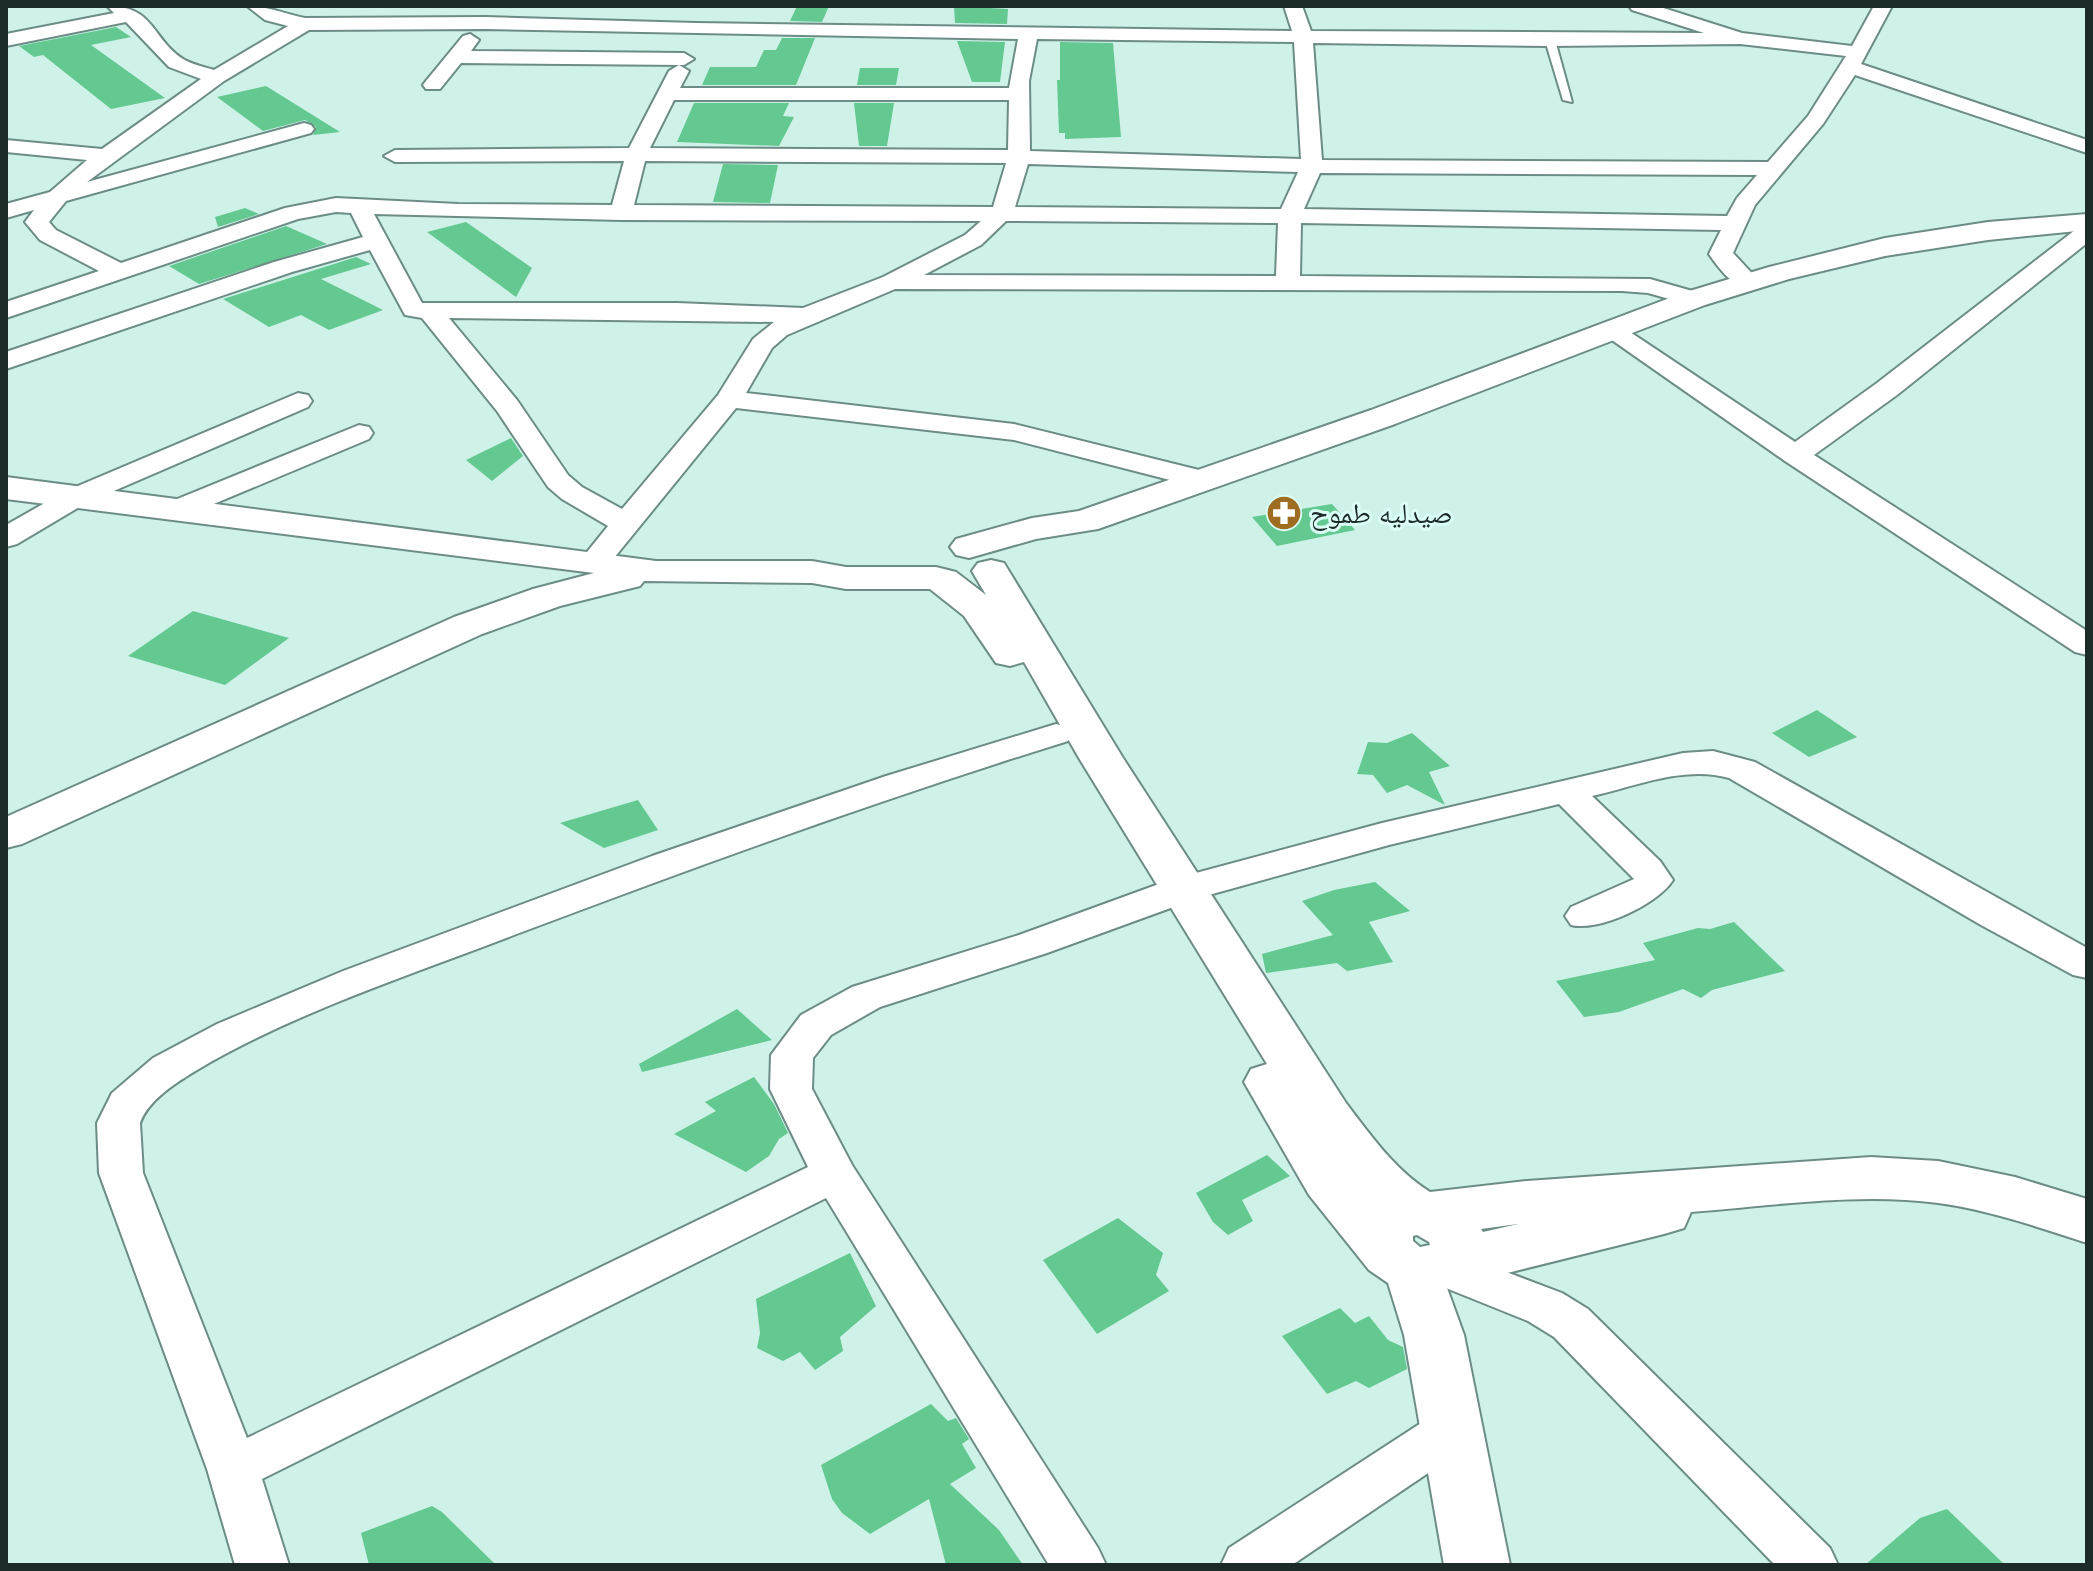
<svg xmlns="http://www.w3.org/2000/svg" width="2093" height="1571" viewBox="0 0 2093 1571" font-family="Inter,'Noto Naskh Arabic',sans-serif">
	<rect width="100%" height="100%" fill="#cef1e8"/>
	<g fill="#63c991">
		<polygon points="797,6 829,6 822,22 790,21"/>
		<polygon points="954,6 1008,9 1007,24 955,23"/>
		<polygon points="116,27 131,37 91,45 165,98 111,109 43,55 34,57 19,46"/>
		<polygon points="782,38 815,38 796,85 702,85 710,67 756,67 764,50 776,50"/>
		<polygon points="957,41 1005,42 1000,82 972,82"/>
		<polygon points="1060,42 1113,43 1121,137 1065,139 1065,133 1059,133 1057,80 1060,80"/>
		<polygon points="860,68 899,68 896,85 857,85"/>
		<polygon points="266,86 340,132 313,135 316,127 305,120 263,131 217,97"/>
		<polygon points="694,103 789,103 783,116 794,117 779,146 677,142"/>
		<polygon points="854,103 894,103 887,146 859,146"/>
		<polygon points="723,164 778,165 770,203 713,202"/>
		<polygon points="245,208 259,214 218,227 215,217"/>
		<polygon points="466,222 532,268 516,297 427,232"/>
		<polygon points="286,226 327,244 199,284 169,266"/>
		<polygon points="356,257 371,264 321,279 383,310 329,330 301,315 269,327 223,299"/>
		<polygon points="511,438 523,456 492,481 466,460"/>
		<polygon points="1332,504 1355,530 1277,546 1252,517"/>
		<polygon points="193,611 289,638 225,685 128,656"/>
		<polygon points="1817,710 1857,737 1809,757 1772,733"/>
		<polygon points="1412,733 1450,766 1429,772 1445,805 1407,785 1387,793 1373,775 1357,774 1368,742 1387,743"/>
		<polygon points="638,800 658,830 604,848 560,823"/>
		<polygon points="1375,882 1410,911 1369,922 1393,962 1347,971 1337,963 1266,973 1262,954 1333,935 1302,901 1334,890"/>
		<polygon points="1734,922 1785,971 1712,990 1701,998 1683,989 1619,1012 1584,1017 1556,981 1655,960 1643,943 1698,928 1710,929"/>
		<polygon points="737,1009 772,1040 642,1072 639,1064"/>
		<polygon points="754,1077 774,1104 788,1133 779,1139 769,1156 746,1172 674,1134 716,1111 705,1102"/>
		<polygon points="1267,1155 1290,1176 1242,1200 1253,1221 1228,1235 1213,1222 1196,1193"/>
		<polygon points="1118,1218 1163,1253 1156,1275 1169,1291 1097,1334 1043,1260"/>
		<polygon points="850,1253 876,1306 840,1337 843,1351 815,1370 800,1352 783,1361 757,1348 760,1333 756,1299"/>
		<polygon points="1340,1308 1355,1323 1369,1316 1388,1340 1403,1347 1407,1369 1369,1388 1356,1381 1327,1394 1282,1336"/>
		<polygon points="931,1404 948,1421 956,1418 969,1439 962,1444 976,1468 950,1484 999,1530 1023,1565 946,1565 929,1499 870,1534 842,1513 832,1499 821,1465"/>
		<polygon points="432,1506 442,1512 496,1565 369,1565 361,1533"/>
		<polygon points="1947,1509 2005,1565 1865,1565 1920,1518"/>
	</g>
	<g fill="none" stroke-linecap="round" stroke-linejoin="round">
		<defs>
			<polygon id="service" points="1550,37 1555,40 1572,102 1563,100 1545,40"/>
			<g id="minor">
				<path d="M 107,6 C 155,6 151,38 183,59 C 191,64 204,67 214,70 L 288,26 L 265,20 L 247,6 C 268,6 284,14 305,18 L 486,17 L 696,23 L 1292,31 L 1284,6 L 1302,6 L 1311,31 L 1704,33 L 1632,10 L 1629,6 L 1657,6 L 1742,33 L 1852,46 L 1874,6 L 1892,6 L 1861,64 L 2087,140 L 2087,153 L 1855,75 L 1823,124 L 1755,205 L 1733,253 L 1761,283 L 1758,288 C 1737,293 1720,270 1709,254 L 1721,230 L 1301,223 L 1300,276 L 1650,279 L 1703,294 L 1706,299 L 1703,304 L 1694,306 L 1648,293 L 1622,291 L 895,289 L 787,335 L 772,348 L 746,393 L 1014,424 L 1215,474 L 1219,480 L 1215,486 L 1205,489 L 1014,440 L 736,408 L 605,569 L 594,571 L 583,569 L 579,562 L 608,526 L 562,499 L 548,487 L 497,411 L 422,318 L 405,315 L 370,250 L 292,272 L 6,369 L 6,352 L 274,262 L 363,237 L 351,213 L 336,212 L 298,219 L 6,318 L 6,302 L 99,271 L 40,240 L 25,222 L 34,210 L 6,218 L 6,204 L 50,192 L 87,160 L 6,152 L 6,140 L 102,149 L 201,79 L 169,67 L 126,22 L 6,46 L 6,34 L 114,13 ZM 486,29 L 1018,39 L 1009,88 L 680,88 L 689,71 L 679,65 L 669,71 L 629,148 L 395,150 L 384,156 L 395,162 L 624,161 L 612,205 L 458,204 L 336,198 L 285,208 L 121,263 L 56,230 L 49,222 L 66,201 L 311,133 L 314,129 L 311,125 L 304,123 L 87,182 L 224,81 L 309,30 ZM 1037,39 L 1294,42 L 1301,159 L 1030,151 L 1029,81 ZM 1313,43 L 1550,46 L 1740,44 L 1846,56 L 1808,116 L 1768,162 L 1322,160 ZM 674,100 L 1009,100 L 1008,150 L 650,148 ZM 645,161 L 1006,163 L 993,207 L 634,205 ZM 1028,164 L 1298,172 L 1281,209 L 1015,207 ZM 1320,173 L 1757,175 L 1737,198 L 1727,216 L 1304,209 ZM 374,214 L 621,220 L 981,221 L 965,235 L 883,277 L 803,308 L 677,303 L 422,303 ZM 1006,221 L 1278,223 L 1276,276 L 924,275 L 981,245 ZM 449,318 L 774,322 L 753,339 L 718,395 L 622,509 L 582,487 L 568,475 L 517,400 Z"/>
				<polygon points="470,34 479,40 471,51 684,53 694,59 684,65 461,63 440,89 426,89 423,85 426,81 463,36"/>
				<polygon points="2087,225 2087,243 1897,395 1814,455 2087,631 2087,655 2075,652 1785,461 1599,331 1603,326 1621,326 1795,442 1877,383 2079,227"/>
				<polygon points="298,393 308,395 312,401 308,407 86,503 17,544 6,547 6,525 66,491"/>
				<polygon points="359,425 369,427 373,433 369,439 185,516 175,519 165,516 160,510 165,504"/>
				<path d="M 1056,724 L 1068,727 L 1073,734 L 1068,741 C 881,799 697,866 514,935 C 408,976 295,1012 197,1070 C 177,1082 148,1100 140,1123 L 143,1173 L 247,1438 L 808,1167 L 770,1089 L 771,1055 L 801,1015 L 852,987 L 1019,935 L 1170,880 L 1382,823 L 1683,753 L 1713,751 L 1755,762 L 2087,948 L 2087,978 L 2073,975 L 1981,925 L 1729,778 C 1685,765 1636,786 1592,796 L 1660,861 L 1673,880 C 1658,904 1599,932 1571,925 L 1565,916 L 1571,907 L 1634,879 L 1559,804 L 1389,845 L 1198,898 L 1047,953 L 880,1007 L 831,1035 L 813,1058 L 812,1089 L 852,1165 L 1098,1548 L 1106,1565 L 1049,1565 L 826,1198 L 262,1479 L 289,1565 L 235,1565 L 207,1469 L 99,1173 L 97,1123 L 112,1093 L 153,1058 L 217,1024 L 343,971 L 652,856 L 886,776 Z"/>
				<polygon points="1443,1248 1562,1293 1588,1309 1830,1548 1838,1565 1775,1565 1554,1337 1528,1321 1426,1280 1419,1267 1426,1254"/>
				<polygon points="1453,1407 1471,1414 1478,1429 1471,1444 1292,1565 1221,1565 1229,1548 1435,1414"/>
			</g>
			<g id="tertiary">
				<polygon points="2087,214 2087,230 1988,240 1885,256 1789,279 1705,305 1395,424 1098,529 1036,539 969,558 956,555 950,547 956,539 1032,518 1079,511 1371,410 1683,293 1769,267 1885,238 1988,222"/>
				<path d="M 6,477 L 656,561 L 812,561 L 846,567 L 936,567 L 956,572 L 986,595 L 972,571 L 978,563 L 991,560 L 1004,563 L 1123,758 L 1346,1103 C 1371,1136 1395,1170 1430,1192 L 1527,1181 L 1871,1157 L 1938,1161 L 2015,1177 L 2087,1199 L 2087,1243 C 2038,1227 1989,1210 1938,1203 C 1857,1192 1772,1206 1691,1212 L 1684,1228 L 1664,1234 L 1447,1288 L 1464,1335 L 1510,1565 L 1444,1565 L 1404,1335 L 1388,1283 L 1369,1270 L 1309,1195 L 1244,1082 L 1251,1069 L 1267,1064 L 1079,758 L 1024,662 L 1010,666 L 996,663 L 964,616 L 930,589 L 846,589 L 812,583 L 644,581 L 640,586 L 560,606 L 482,634 L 22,844 L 6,848 L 6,817 L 454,617 L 533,589 L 594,573 L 6,499 ZM 1518,1224 L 1483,1232 L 1481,1229 ZM 1417,1235 L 1429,1242 L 1430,1245 L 1420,1247 L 1413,1241 L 1413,1236 Z"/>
			</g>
		</defs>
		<use href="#service" stroke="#6c8d85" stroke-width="4"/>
		<use href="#minor" stroke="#6c8d85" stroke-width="4"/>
		<use href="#tertiary" stroke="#6c8d85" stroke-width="4"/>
		<use href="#service" fill="#fff" fill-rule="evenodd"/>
		<use href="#minor" fill="#fff" fill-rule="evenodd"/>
		<use href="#tertiary" fill="#fff" fill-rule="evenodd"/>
	</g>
	<defs>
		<symbol id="pharmacy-disc" viewBox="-11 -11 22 22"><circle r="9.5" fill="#9e6d21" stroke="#dbfff6"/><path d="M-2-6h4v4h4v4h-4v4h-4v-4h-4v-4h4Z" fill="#fff"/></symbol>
	</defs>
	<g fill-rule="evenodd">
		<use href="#pharmacy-disc" x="1264" y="493" width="40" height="40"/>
	</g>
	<g text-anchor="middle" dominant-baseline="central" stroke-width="6" stroke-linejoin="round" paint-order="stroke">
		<g font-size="28" fill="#1d2b28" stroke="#dbfff6" text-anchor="start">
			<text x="1310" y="513">صيدليه طموح</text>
		</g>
	</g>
	<rect width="2093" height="1571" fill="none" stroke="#1d2b28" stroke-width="16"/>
</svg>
